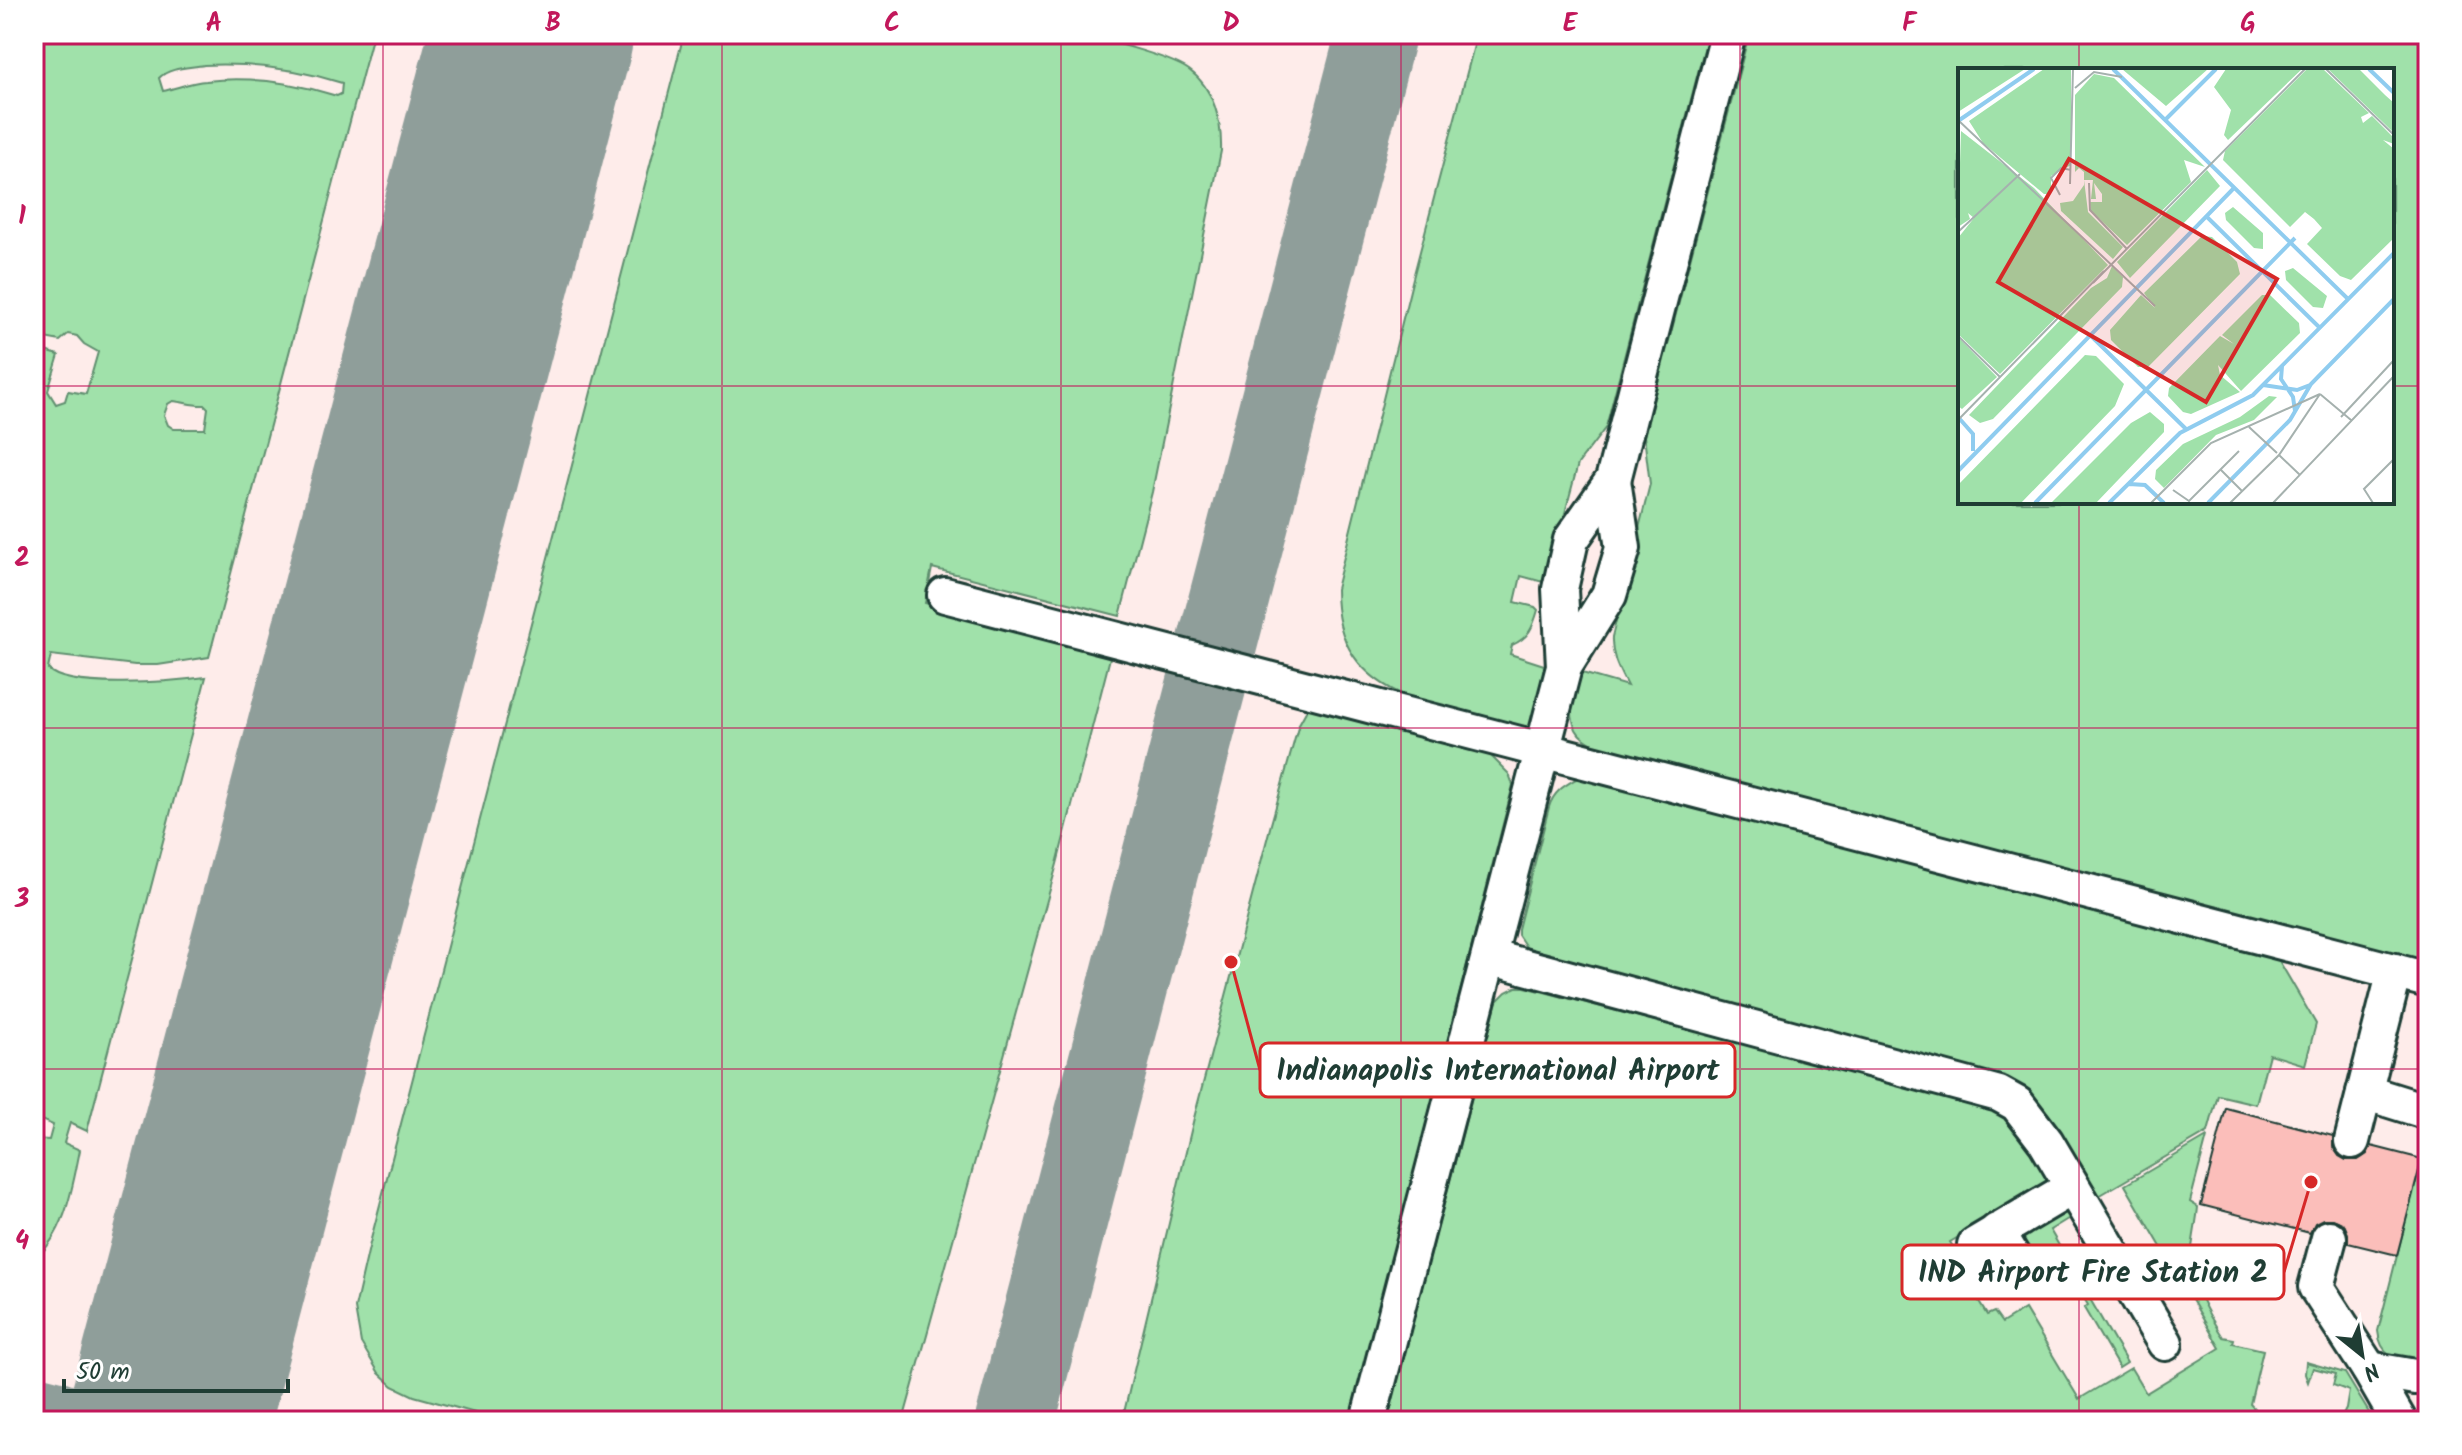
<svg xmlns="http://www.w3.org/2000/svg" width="2462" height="1455" viewBox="0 0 2462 1455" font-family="Kalam,sans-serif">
	<rect width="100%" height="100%" fill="#fff"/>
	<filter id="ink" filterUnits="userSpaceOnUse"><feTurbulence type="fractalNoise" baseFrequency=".0125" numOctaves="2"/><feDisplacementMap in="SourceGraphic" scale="16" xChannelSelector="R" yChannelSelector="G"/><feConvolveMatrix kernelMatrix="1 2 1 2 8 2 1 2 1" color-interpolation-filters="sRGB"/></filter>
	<g filter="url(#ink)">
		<path fill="#feecea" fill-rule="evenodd" d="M 34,34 L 2428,34 L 2428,1421 L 34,1421 ZM 1960,70 L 2392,70 L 2392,502 L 1960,502 Z"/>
		<g fill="#a0e1aa" stroke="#608f6f" stroke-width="2" fill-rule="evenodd">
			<path d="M 34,34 L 373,34 L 209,657 L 158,665 L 135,665 L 51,655 L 48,669 C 67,691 176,681 206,677 L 87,1131 L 70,1123 L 64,1143 L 80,1150 C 72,1189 66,1233 34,1260 L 34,1139 L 49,1140 L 53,1125 L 34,1117 L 34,348 L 59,355 L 48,391 L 56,404 L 65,401 L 68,391 L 86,394 L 98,352 L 84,344 L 77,336 L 68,334 L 60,341 L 34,336 ZM 204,65 C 251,63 296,68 342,83 L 341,94 L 337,96 C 293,82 251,76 206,81 C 191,82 177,88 163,91 L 159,78 C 170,67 189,68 204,65 ZM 173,401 C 184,402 194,406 205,405 L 208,408 L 205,429 L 174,429 L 168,425 L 164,415 L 168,404 Z"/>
			<path d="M 684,34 C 771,34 859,34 946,34 C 988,34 1031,31 1073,34 C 1095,36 1171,57 1189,70 C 1214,88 1222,122 1221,151 L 1152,492 L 1120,616 L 932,568 L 925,603 L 1112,650 L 1057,864 L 903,1421 L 504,1421 L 414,1396 L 393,1386 L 379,1373 L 361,1343 L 355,1308 L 370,1243 Z"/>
			<path d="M 1477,34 L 1708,34 L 1606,427 L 1578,464 L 1547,581 L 1543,582 L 1521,576 L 1515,602 L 1535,607 L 1538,610 C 1533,627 1529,638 1512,645 L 1510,654 L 1544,665 L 1542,688 L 1532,724 L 1529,728 L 1408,697 C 1358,676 1336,643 1336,589 L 1413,278 Z"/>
			<path d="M 1749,34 L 2428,34 L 2428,964 L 1607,751 C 1582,740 1570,733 1572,704 C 1573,693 1576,683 1582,673 L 1627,686 C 1619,670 1611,656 1612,637 L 1650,484 L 1644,436 ZM 1960,70 L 2392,70 L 2392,502 L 1960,502 Z"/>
			<polygon points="1309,706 1486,751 1509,774 1513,785 1350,1421 1122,1421 1194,1118 1271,824 1299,724"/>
			<path d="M 1581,776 L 2272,954 L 2278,959 L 2316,1024 L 2305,1065 L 2269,1054 L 2256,1104 L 2218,1095 L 2208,1132 L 2097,1197 C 2077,1163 2056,1113 2024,1089 C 2014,1082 2002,1078 1991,1074 L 1528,950 L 1518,935 L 1518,929 L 1549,807 C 1554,790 1566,785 1581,776 Z"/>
			<path d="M 1516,987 L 1525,987 L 2000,1111 L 2014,1122 L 2050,1179 L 2046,1182 L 2047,1185 L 1950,1242 L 1979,1287 L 1972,1291 L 1987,1315 L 1994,1312 L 2002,1323 L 2025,1309 L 2079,1399 L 2131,1368 L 2146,1393 L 2220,1348 L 2125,1185 L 2207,1137 L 2190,1202 L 2198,1207 C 2197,1221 2191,1247 2191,1259 C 2193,1288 2207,1313 2223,1337 L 2234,1339 L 2233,1343 L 2263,1350 L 2250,1404 L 2262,1417 L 2268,1421 L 1387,1421 L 1497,1001 L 1506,992 Z"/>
			<path d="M 2428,1146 L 2428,1363 C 2403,1358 2381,1362 2378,1331 L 2423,1152 Z"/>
			<polygon points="2067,1209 2071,1217 2050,1230 2127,1363 2119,1368 2084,1308 2088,1305 2073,1280 2054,1290 2048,1279 2063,1269 2052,1250 2042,1255 2046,1261 2038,1265 2019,1232"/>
			<polygon points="2306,1362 2345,1373 2374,1421 2340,1421 2346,1409 2349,1391 2333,1385 2336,1374 2313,1368 2308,1382 2305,1374"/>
		</g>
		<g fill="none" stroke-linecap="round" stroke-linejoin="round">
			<g stroke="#8f9e9a" stroke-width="80">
				<polyline points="34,1415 57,1421"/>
				<polyline points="1015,1421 1376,34"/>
			</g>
			<polyline stroke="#8f9e9a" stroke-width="202" points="168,1421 532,34"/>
		</g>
		<polygon fill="#fbbeba" stroke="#1f3d34" stroke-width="2" points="2226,1108 2333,1136 2333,1147 2339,1156 2346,1160 2358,1160 2367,1154 2371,1146 2422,1159 2397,1255 2348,1243 2348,1234 2344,1224 2333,1219 2323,1219 2315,1223 2310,1233 2201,1205"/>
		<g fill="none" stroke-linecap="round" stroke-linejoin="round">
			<defs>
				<g id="minor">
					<polyline points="945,595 2428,980"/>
					<polyline points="1564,667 1609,595 1623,548 1613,480"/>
					<polyline points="1489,957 1999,1094 2017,1104 2046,1142 2165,1343"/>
					<polyline points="2364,1092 2428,1112"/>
					<polyline points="2352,1141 2395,971"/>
					<polyline points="1997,1231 2020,1269"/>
					<polyline points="2329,1238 2316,1287 2369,1369 2399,1421"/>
					<polyline points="1975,1245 2071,1188"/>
					<polyline points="2369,1369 2415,1377 2428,1375"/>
					<polyline points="1368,1421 1564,667 1560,589 1571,540 1613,480 1728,34"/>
				</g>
			</defs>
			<use href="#minor" stroke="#1f3d34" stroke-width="40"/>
			<use href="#minor" stroke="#fff" stroke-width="34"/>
		</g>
	</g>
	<path fill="none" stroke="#c2185b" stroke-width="2" stroke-opacity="0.55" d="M 383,34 L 383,1421M 722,34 L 722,1421M 1061,34 L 1061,1421M 1401,34 L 1401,1421M 1740,34 L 1740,1421M 2079,34 L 2079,70M 34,386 L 1960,386M 2392,386 L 2428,386M 2079,502 L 2079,1421M 34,728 L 2428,728M 34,1069 L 2428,1069"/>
	<g transform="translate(1958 68)">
		<rect width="436" height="436" fill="#fff"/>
		<path d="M 0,1 L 67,1 L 0,44 ZM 86,1 L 113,1 L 113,97 L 93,108 L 93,126 L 86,126 L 25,75 L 11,53 ZM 164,1 L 250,1 L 208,38 ZM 268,1 L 344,1 L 270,72 L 266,67 L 273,42 L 256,19 ZM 349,1 L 365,1 L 411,45 L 403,49 L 405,55 L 414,48 L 436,70 L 436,76 L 425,72 L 436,81 L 436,170 L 393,212 L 382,208 L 349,176 L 364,160 L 356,151 L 347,144 L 332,159 L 265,92 L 267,83 ZM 370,1 L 401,1 L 427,27 L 436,35 L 436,65 ZM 136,6 L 156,10 L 247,99 L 226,92 L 233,114 L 169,177 L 133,143 L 132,134 L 144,134 L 144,126 L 136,115 L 138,131 L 133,131 L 135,112 L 126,112 L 130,144 L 165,179 L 155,191 L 103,143 L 102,135 L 115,133 L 126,117 L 126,104 L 121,100 L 117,104 L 117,27 ZM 3,63 L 76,120 L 150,197 L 42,306 L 0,266 L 0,170 L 16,150 L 10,145 L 12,151 L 0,159 ZM 249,102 L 262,118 L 172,210 L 159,194 ZM 275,139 L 305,165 L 305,181 L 296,180 L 268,152 L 267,145 ZM 244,168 L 254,169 L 279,194 L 282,206 L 190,299 L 180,299 L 153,272 L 152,262 L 183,227 L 197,240 L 186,225 ZM 154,198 L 165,209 L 164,219 L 35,351 L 22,355 L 11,347 L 133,220 L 149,210 ZM 335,200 L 369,228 L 365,240 L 355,239 L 328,212 L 327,203 ZM 304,227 L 312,227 L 341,255 L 342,265 L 283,323 L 260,297 L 262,307 L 282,324 L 233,346 L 225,344 L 210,328 L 211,320 L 262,268 L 276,276 L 264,267 ZM 0,269 L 39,309 L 4,341 L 0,338 ZM 127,287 L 138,288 L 166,316 L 157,338 L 63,435 L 0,435 L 0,417 ZM 311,328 L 319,329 L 296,352 L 258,367 L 206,420 L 197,411 L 198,402 L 225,376 L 282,349 ZM 192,344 L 206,356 L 206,364 L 138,435 L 93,435 L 173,355 Z" fill="#a0e1aa"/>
		<path fill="none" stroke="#8fccef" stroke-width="4" d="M 155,1 L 390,231M 411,1 L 436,25M 207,52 L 258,1M 0,53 L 76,1M 248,148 L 362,260M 131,266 L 228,361M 324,298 L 323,311 L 335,329 L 337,343M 305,317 L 339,322 L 352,317M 0,349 L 15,366 L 15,383M 0,403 L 276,120M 171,416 L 187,417 L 206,435M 77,435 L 337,170M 151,435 L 222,365 L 295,327 L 436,185M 250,435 L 332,352 L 353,316 L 436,231"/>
		<path fill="none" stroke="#a5b1ae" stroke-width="2" d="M 368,1 L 436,67M 117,20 L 136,4 L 164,9M 0,52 L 197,238M 131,115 L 132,142 L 169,181M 112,116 L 115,1M 102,127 L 93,110 L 103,100 L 113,102M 0,164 L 62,106M 135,215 L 347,1M 0,268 L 42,309M 362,326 L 393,352M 383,349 L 436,292M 0,352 L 146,203M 291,359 L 319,385M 321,387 L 342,407M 262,401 L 284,423M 215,422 L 231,433 L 281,383M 193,435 L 253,375 L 362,326M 272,435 L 321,387 L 362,326M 315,435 L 436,308M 415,435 L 406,421 L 436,391"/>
		<path fill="#d62828" fill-opacity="0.15" stroke="#d62828" stroke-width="4" d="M 111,91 L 319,211 L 248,334 L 40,214 Z"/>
		<rect width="436" height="436" fill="none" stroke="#1f3d34" stroke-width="4"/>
	</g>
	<path fill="none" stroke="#d62828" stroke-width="3" d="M1231 962L1260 1070M2311 1182L2284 1272"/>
	<g fill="#d62828" stroke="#fff" stroke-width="3">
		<circle cx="1231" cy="962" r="8"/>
		<circle cx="2311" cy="1182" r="8"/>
	</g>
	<g fill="#fff" stroke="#d62828" stroke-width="3">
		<rect x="1260" y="1043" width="475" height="54" rx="8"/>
		<rect x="1902" y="1245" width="382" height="54" rx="8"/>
	</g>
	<g font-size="30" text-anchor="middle" font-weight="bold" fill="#1f3d34">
		<text x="1498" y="1080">Indianapolis International Airport</text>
		<text x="2093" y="1282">IND Airport Fire Station 2</text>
	</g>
	<rect width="2462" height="1455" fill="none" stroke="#fff" stroke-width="88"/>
	<g transform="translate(2362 1355) rotate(150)" stroke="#ffffff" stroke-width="6" paint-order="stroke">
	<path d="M0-6L14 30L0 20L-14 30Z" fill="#1f3d34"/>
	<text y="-12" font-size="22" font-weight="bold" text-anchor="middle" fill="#1f3d34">N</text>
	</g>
	<path d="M64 1379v12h224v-12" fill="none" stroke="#1f3d34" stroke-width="4"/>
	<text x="76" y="1379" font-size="24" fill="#1f3d34" stroke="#ffffff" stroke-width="6" paint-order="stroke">50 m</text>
	<rect x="44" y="44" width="2374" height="1367" fill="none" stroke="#c2185b" stroke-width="3"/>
	<g font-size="26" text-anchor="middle" font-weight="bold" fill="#c2185b">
		<text x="214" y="31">A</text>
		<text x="553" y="31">B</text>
		<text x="892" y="31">C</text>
		<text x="1231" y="31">D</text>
		<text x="1570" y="31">E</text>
		<text x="1909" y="31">F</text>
		<text x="2248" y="31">G</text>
		<text x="22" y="224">1</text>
		<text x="22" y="566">2</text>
		<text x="22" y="907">3</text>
		<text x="22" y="1249">4</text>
	</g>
</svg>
